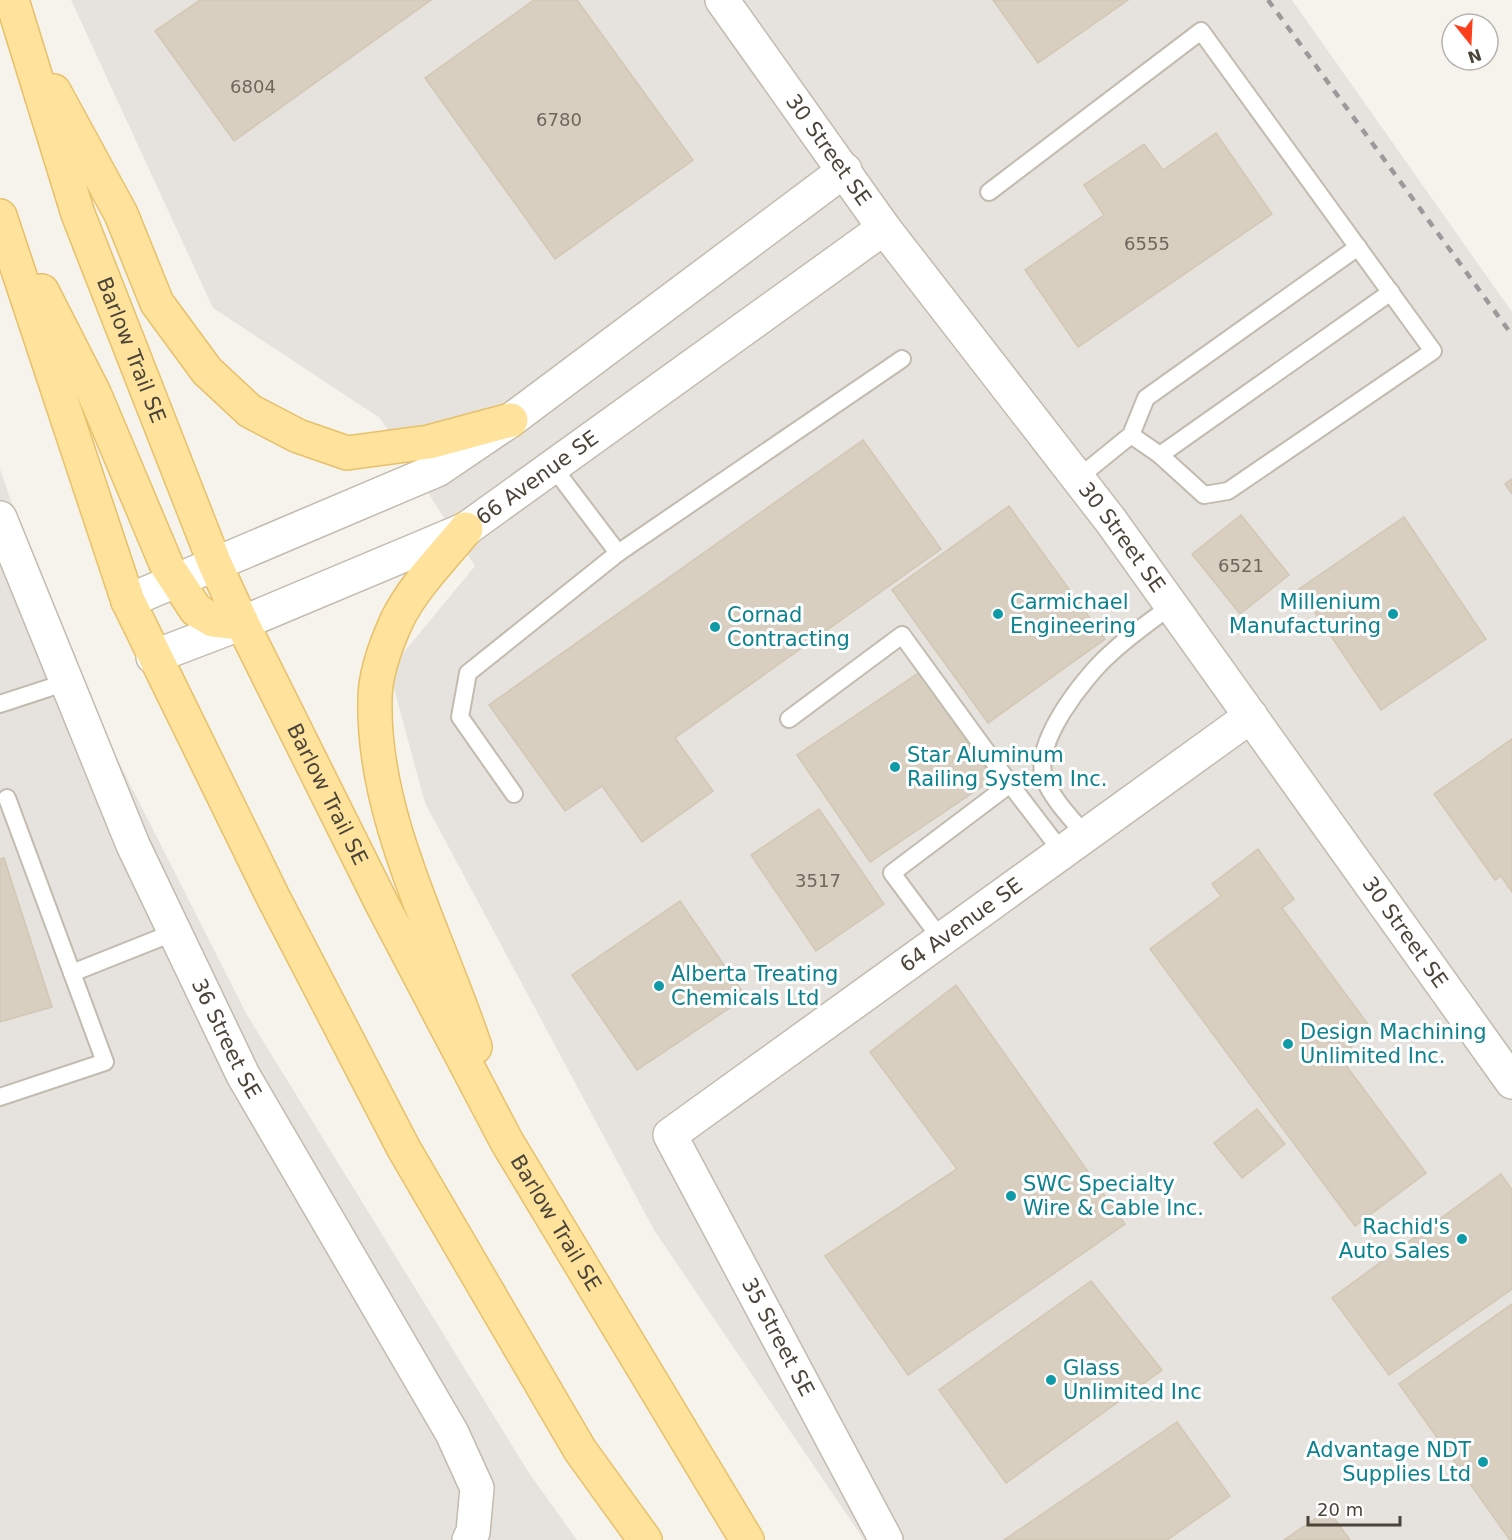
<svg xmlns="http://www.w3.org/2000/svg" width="1512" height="1540" viewBox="0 0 1512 1540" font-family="'DejaVu Sans',sans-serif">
	<rect width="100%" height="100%" fill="#f6f3ec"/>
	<g fill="#e6e2dd">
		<polygon points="71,0 1292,0 1512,312 1512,1540 864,1540 654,1230 425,803 389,670 475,566 380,418 213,308"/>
		<polygon points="0,469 62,650 247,1015 529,1473 577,1540 0,1540"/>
	</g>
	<g fill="#d8cfc1" stroke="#d3c7b4" stroke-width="1.5">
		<polygon points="200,0 431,0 234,141 155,31"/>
		<polygon points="534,0 577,0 693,160 555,259 425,78"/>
		<polygon points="993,0 1128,0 1038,63"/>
		<polygon points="1216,133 1272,214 1078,347 1025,270 1104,215 1084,185 1144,144 1163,170"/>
		<polygon points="863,440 941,549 675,738 713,791 642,842 602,786 565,811 489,705"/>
		<polygon points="1512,479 1512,494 1505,484"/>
		<polygon points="1009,506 1105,639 988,723 892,590"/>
		<polygon points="1241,515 1289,575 1240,614 1192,554"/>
		<polygon points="1404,517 1486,639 1381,710 1299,589"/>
		<polygon points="920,672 993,779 870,862 797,755"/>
		<polygon points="1512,739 1512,892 1501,876 1495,880 1434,794"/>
		<polygon points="819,809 884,904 816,951 751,855"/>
		<polygon points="1258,849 1294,899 1282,908 1373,1031 1339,1056 1426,1173 1355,1226 1150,949 1221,896 1212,884"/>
		<polygon points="4,858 52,1007 0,1022 0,859"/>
		<polygon points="680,901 746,997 637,1070 572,975"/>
		<polygon points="956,985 1125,1224 908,1375 825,1256 957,1169 870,1052"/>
		<polygon points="1257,1109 1285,1144 1242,1178 1214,1143"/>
		<polygon points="1501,1174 1512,1190 1512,1289 1389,1375 1332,1298"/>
		<polygon points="1091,1281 1162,1370 1006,1483 939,1390"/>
		<polygon points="1512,1304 1512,1540 1510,1540 1399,1384"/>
		<polygon points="1177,1422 1230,1496 1167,1540 1004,1540"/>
		<polygon points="1328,1510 1350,1540 1284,1540"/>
	</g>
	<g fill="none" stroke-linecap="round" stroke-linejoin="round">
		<defs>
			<g id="service">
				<polyline points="989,192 1201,31 1433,351 1228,491 1204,495 1160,455"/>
				<polyline points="1131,435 1160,455 1391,292"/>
				<polyline points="553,467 618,553 902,359"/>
				<polyline points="1078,478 1131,435 1146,398 1358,247"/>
				<polyline points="0,704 67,682"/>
				<polyline points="789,719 902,635 1010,784"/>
				<polyline points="514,794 460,717 468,673 618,553"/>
				<polyline points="7,798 72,973"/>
				<path d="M 1086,836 C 1072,819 1053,800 1045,780 C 1030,745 1085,676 1110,654 C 1129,636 1151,621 1172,605"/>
				<polyline points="941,939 892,873 1010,784 1062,852"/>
				<polyline points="0,1097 105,1062 72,973 175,932"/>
			</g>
			<g id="minor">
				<path id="s1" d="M 722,0 L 884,228 L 1111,521 L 1512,1082"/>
				<path id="s2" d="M 0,518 L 133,845 L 243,1075 L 452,1433 L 477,1488 L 473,1532 L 469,1540"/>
				<polyline points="128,601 437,470 511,420 845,170"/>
				<path id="s3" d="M 153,657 L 242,623 L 466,529 L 884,228"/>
				<path id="s4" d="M 886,1540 L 670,1135 L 1251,716"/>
			</g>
			<g id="primary">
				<path id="s5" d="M 12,0 L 78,214 L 215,564 L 242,623 L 382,904 L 507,1142 L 747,1540"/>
				<polyline points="54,91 121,214 157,303 207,371 250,411 298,436 347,453 429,442 511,420"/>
				<polyline points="0,216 128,601 272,895 404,1149 580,1450 645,1540"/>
				<polyline points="42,291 94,393 167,566 196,610 213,620 242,623"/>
				<path d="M 466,529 C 443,557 413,587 397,620 C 387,642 375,674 375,699 C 372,818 438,935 475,1047"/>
			</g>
		</defs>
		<use href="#service" stroke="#c2bbae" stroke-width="20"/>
		<use href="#minor" stroke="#c2bbae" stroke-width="36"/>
		<use href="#primary" stroke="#e6c16a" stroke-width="36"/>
		<use href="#service" stroke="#fff" stroke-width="16"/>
		<use href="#minor" stroke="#fff" stroke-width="33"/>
		<use href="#primary" stroke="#ffe39c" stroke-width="33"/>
		<polyline stroke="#9a9a9a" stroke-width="4.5" stroke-dasharray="8 8" stroke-linecap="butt" points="1268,0 1512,335"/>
	</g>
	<g fill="#0f9aa8" stroke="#fff" stroke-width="2">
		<circle cx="998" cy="614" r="6"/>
		<circle cx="1393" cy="614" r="6"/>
		<circle cx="715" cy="627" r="6"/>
		<circle cx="895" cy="767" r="6"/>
		<circle cx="659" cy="986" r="6"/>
		<circle cx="1288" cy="1044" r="6"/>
		<circle cx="1011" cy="1196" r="6"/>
		<circle cx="1462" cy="1239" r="6"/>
		<circle cx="1051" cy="1380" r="6"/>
		<circle cx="1483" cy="1462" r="6"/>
	</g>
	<g text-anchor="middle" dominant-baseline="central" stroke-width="6" stroke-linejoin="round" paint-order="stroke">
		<g font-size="18" fill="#6e675b">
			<text x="253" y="86">6804</text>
			<text x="559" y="119">6780</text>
			<text x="1147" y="243">6555</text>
			<text x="1241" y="565">6521</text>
			<text x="818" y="880">3517</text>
		</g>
		<g font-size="21" fill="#4b4439" stroke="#fff">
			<text stroke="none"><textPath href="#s1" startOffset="184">30 Street SE</textPath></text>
			<text stroke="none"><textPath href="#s5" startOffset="370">Barlow Trail SE</textPath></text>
			<text stroke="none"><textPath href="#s3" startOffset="426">66 Avenue SE</textPath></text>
			<text stroke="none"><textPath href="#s1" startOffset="670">30 Street SE</textPath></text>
			<text stroke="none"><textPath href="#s5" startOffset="856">Barlow Trail SE</textPath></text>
			<text stroke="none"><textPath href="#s4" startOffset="818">64 Avenue SE</textPath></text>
			<text stroke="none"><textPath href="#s1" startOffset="1156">30 Street SE</textPath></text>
			<text stroke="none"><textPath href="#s2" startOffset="568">36 Street SE</textPath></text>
			<text stroke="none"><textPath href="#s5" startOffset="1342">Barlow Trail SE</textPath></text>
			<text transform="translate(778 1337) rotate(62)">35 Street SE</text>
		</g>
		<g font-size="21" fill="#0d838f" stroke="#fff" text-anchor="start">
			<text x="1010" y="602">Carmichael<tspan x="1010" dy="24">Engineering</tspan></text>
			<text x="1381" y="602" text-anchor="end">Millenium<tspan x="1381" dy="24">Manufacturing</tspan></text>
			<text x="727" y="615">Cornad<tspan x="727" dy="24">Contracting</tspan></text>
			<text x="907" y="755">Star Aluminum<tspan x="907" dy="24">Railing System Inc.</tspan></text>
			<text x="671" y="974">Alberta Treating<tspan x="671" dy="24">Chemicals Ltd</tspan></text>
			<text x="1300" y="1032">Design Machining<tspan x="1300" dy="24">Unlimited Inc.</tspan></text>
			<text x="1023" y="1184">SWC Specialty<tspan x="1023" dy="24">Wire &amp; Cable Inc.</tspan></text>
			<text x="1450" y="1227" text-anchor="end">Rachid's<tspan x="1450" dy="24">Auto Sales</tspan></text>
			<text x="1063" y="1368">Glass<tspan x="1063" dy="24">Unlimited Inc</tspan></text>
			<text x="1471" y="1450" text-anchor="end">Advantage NDT<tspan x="1471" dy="24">Supplies Ltd</tspan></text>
		</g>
	</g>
	<g transform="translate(1470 42) rotate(162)"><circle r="28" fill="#ffffff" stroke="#b7b4b0" stroke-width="1.5"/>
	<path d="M0-4.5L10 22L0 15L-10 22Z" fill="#fc3f1d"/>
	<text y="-9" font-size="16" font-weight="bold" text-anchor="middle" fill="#4b4439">N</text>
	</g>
	<path d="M1308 1516v9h92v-9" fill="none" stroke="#4b4439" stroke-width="3"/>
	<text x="1317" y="1516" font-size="18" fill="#4b4439" stroke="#ffffff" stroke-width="4.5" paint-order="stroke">20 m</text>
</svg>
